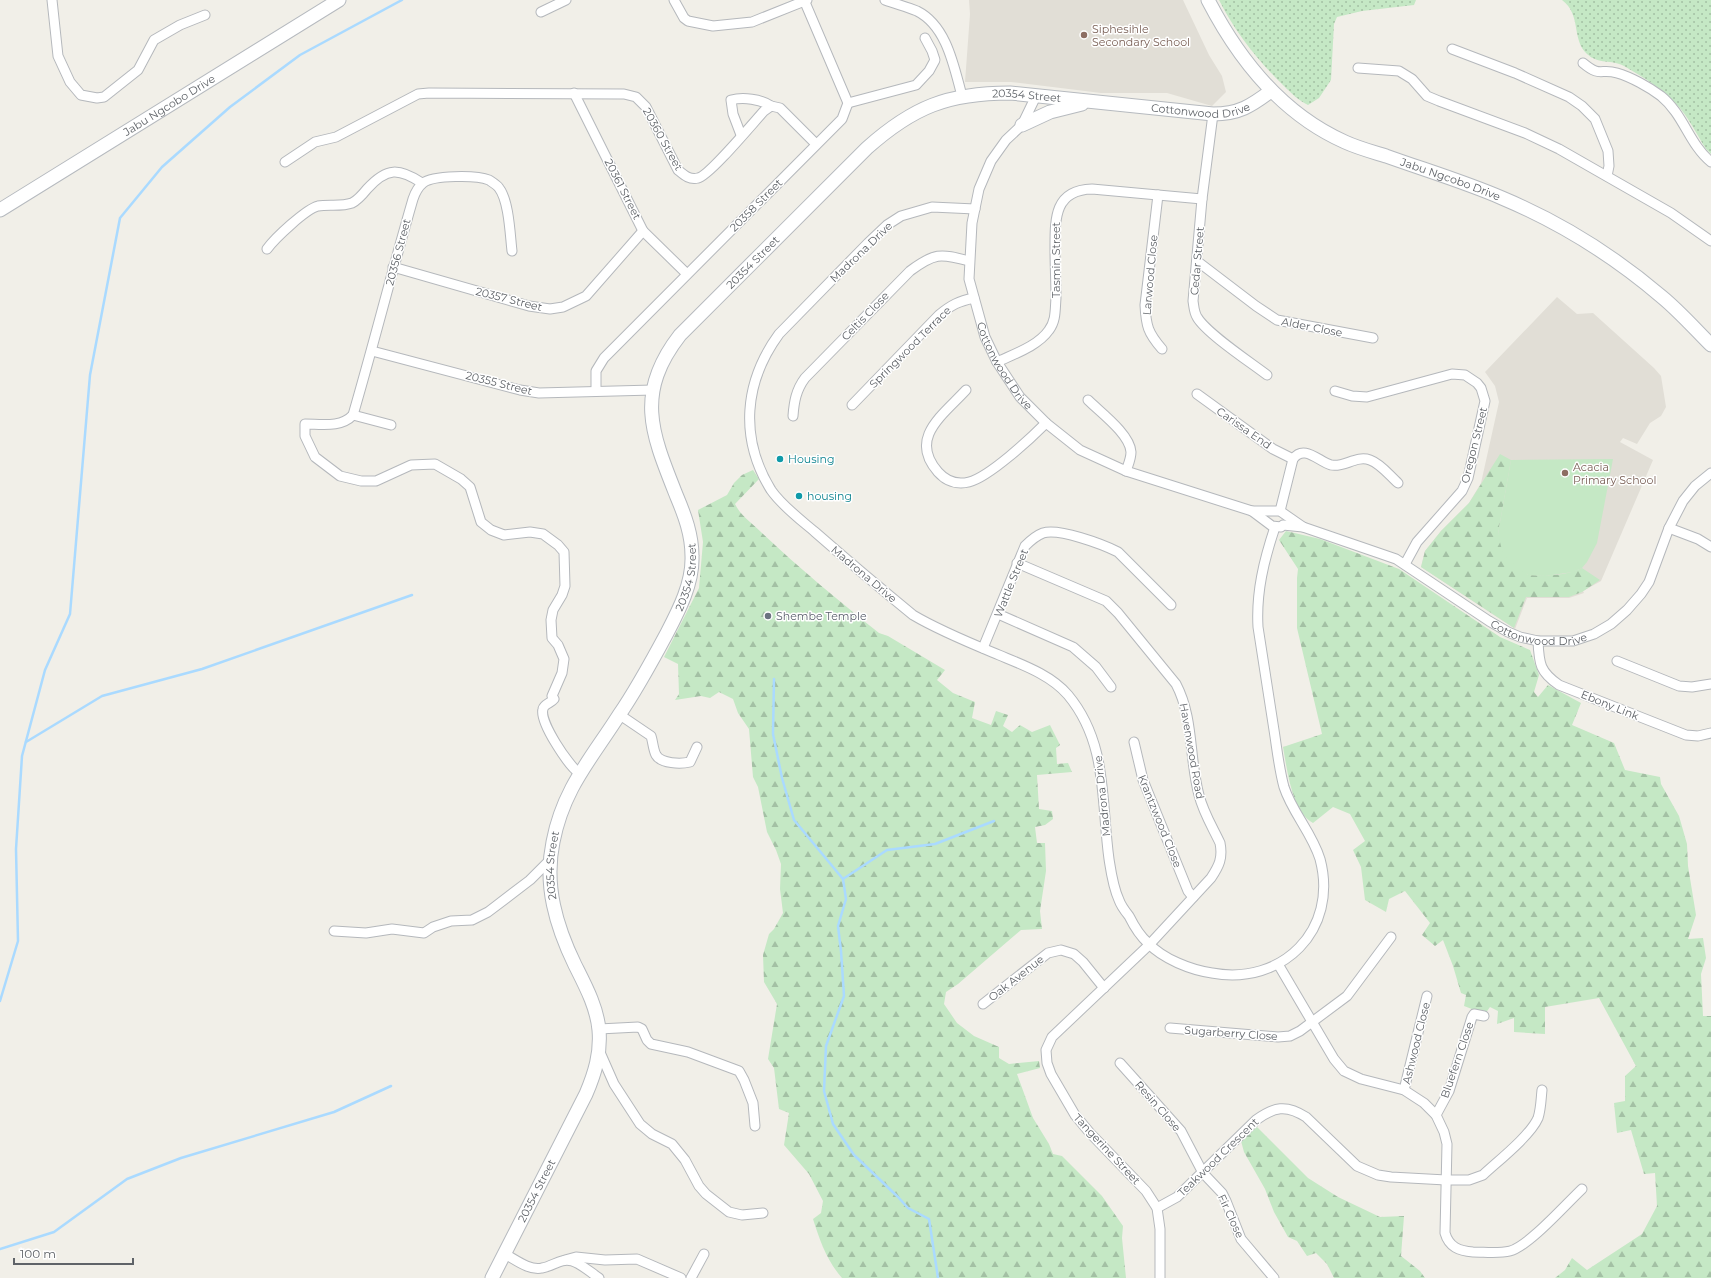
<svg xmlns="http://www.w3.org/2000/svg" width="1711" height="1278" viewBox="0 0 1711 1278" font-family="Montserrat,sans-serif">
	<defs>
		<pattern id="grass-dots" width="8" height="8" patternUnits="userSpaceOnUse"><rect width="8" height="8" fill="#c5e8c5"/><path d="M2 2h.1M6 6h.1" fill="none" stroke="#a3c0a4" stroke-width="1.8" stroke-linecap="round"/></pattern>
		<pattern id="forest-firs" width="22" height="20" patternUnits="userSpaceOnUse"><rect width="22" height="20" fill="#c5e8c5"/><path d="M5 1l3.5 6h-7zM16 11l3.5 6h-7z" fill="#a3c0a4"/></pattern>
	</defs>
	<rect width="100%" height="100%" fill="#f1efe8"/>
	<g fill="#e1ded6">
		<polygon points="969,0 1183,0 1209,55 1222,76 1226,92 1212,106 1167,93 1101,93 1011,82 965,82 970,14"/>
		<polygon points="1557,297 1577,314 1593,313 1654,368 1661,376 1666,407 1661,416 1650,423 1637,444 1623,438 1620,442 1653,460 1601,581 1583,591 1584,593 1569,598 1527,598 1515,629 1421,567 1425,551 1441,531 1469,503 1481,483 1499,402 1495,386 1485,372"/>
	</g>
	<g fill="url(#grass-dots)">
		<path d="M 1219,0 L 1416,0 L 1414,5 L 1362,11 L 1337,17 L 1334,24 L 1331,80 L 1319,98 L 1308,105 C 1299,101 1291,93 1284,86 C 1258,61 1235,32 1219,0 Z"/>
		<path d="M 1562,0 L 1711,0 L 1711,154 L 1706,149 C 1697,135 1689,118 1678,106 C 1663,89 1643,77 1624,66 C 1611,59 1599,65 1587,54 C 1571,39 1582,15 1562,0 Z"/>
	</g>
	<g fill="url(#forest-firs)">
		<path d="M 1500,454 L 1511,460 L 1498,534 L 1528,575 C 1546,576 1565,576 1582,568 L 1600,580 L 1582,592 L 1569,597 L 1526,597 L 1514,628 L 1421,567 L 1425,551 L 1441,531 L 1469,503 Z"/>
		<path d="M 753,470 L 759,479 L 735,504 C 740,515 753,524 762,533 C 799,568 839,601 879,633 L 888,636 L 945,670 L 937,680 L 953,693 L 975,702 L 972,718 L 991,725 L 996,711 L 1008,715 L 1003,726 L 1012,732 L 1020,725 L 1032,732 L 1050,725 L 1060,745 L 1056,748 L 1057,764 L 1068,763 L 1072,772 L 1037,775 L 1039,809 L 1052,811 L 1053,819 L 1045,825 L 1035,827 L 1037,843 L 1045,843 L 1046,871 L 1040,911 L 1042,929 L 1021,930 L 958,984 L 946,992 L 944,1004 L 957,1023 L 974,1036 L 999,1047 L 999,1058 L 1009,1064 L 1039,1061 L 1040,1068 L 1017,1074 L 1033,1118 L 1049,1144 L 1053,1154 L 1062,1156 L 1102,1196 L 1123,1226 L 1122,1238 L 1126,1278 L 842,1278 C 827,1261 820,1241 813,1219 L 821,1213 L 823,1201 L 809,1174 L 784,1145 L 789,1113 L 779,1109 L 774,1068 L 768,1059 L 777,1004 L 764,982 L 763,955 L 769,934 L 774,929 L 783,913 L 780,889 L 781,864 L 776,850 L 767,832 L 758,787 L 753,777 L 749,729 L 738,713 L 733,699 L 719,692 L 710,698 L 701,696 L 675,700 L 679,694 L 678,664 L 664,657 L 699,588 L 703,542 L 698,510 L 727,495 L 734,483 L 742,475 Z"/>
		<path d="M 1286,531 L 1320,539 L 1399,569 L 1500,637 L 1530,650 L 1539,675 L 1534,692 L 1538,697 L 1548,685 L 1581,703 L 1572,725 L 1614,743 L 1625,770 L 1660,777 L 1661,784 L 1679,816 L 1687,844 L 1688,866 L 1696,915 L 1688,939 L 1703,938 L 1706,958 L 1701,974 L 1703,1016 L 1711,1016 L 1711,1278 L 1555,1278 L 1565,1270 L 1572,1258 L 1587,1270 L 1642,1234 L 1657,1206 L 1655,1173 L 1644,1174 L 1631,1130 L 1617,1133 L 1614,1103 L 1625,1101 L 1625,1076 L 1636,1066 L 1599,998 L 1545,1007 L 1545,1034 L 1514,1032 L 1514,1018 L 1497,1024 L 1498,1011 L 1490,1007 L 1485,1014 L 1464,1006 L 1466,995 L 1461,993 L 1453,966 L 1443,940 L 1435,946 L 1422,935 L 1430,923 L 1405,891 L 1389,899 L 1386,912 L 1365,900 L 1361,867 L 1353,850 L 1365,841 L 1350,814 L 1333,807 L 1313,823 C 1292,812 1287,769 1283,747 L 1322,734 L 1297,628 L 1297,578 L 1298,569 L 1279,540 Z"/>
		<polygon points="1256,1126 1308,1178 1338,1197 1380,1217 1404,1216 1401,1256 1420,1271 1425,1278 1334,1278 1327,1264 1316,1253 1307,1256 1297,1241 1288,1237 1274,1212 1265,1189 1244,1152 1241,1141"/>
	</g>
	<polygon fill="#c5e8c5" points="1613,459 1597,543 1587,562 1582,568 1573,572 1545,576 1528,575 1517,567 1503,554 1498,534 1511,460"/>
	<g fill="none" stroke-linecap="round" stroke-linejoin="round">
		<g stroke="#aadaff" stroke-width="2.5">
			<polyline points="774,679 773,734 782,778 794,820 843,879 846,899 838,926 841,951 844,996 826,1046 824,1091 833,1124 854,1155 898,1197 908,1208 929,1219 938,1278"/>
			<polyline points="26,742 102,696 202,669 412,595"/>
			<polyline points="843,879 887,850 935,844 994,821"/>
			<polyline points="0,1001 18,941 16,849 22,756 45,670 70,614 90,375 120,218 162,167 230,107 300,55 402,0"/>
			<polyline points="0,1249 54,1232 127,1179 181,1158 334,1112 391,1086"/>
		</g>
		<defs>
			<g id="street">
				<polyline points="52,0 58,56 70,82 81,95 97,98 104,97 138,70 154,40 180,25 205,15"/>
				<polyline points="674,0 684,18 688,21 713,26 752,22 807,0"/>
				<path d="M 885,0 C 896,4 907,7 917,11 C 947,26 954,67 962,96"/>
				<polyline points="541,12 566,0"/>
				<polyline points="1452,49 1515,73 1569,97 1582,106 1595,119 1608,151 1609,166 1607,176"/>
				<path d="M 1583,63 C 1601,78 1600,68 1617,73 C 1631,77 1649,87 1661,96 C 1684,115 1689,144 1711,162"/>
				<polyline points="1358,68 1399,71 1412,79 1427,96 1439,101 1525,133 1559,149 1671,213 1711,241"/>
				<polyline points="574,93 643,231 687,274"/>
				<path id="s1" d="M 1036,96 L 1022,125 L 1006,140 L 991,161 L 979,189 L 972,223 L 969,279 L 985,337 L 997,362 L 1020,397 L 1046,423 L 1080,450 L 1126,471 L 1252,511 L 1280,511 L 1303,527"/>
				<polyline points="848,103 916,85 929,71 935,60 932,51 925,38"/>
				<path d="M 1213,114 L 1202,199 L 1193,301 C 1194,307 1194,312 1197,317 C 1206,333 1250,362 1267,375"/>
				<path d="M 741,135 L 733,114 L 731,100 C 743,97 761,99 771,106"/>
				<path d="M 285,162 L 315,142 L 336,137 L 418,94 L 429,93 L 624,94 L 636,97 L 646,107 L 678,170 C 684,175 689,180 698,178 C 709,176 753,123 764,111 L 771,106 L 780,108 L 816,144"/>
				<path d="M 1158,195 L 1145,305 C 1146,326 1148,333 1162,349"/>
				<path d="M 975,209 L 932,207 L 901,216 L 887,225 L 868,243 L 779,334 C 744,382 739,438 771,490 C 782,506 801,520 815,532 C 847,560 880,588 913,615 C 940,631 970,643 999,655 C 1023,665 1051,675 1068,695 C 1108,743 1101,801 1109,859 C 1111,872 1113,887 1119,900 C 1121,906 1125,911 1129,916 C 1134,926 1140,936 1148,943 C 1163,959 1191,970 1212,973 C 1282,986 1339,930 1320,859 C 1312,833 1292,812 1284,787 C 1279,769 1277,749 1274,730 C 1269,696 1263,661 1258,627 C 1256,592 1264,560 1275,527"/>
				<path d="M 267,249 C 275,238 306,209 318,206 C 329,204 341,207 352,203 C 358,200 363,194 367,189 C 387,167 399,168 422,183"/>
				<path d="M 512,251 C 510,234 509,201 499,188 C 497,185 492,182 489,180 C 477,175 433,175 423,183 C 418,187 415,193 413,199 C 392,271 374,343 353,415 C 341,428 321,424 305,424 L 305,436 L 315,457 L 340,476 L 361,481 L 376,481 L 411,465 L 435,464 L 461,479 L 470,487 L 481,522 L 491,530 L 504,535 L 530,532 L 543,534 L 558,545 L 564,552 L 565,586 L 562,595 L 553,610 L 551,620 L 552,638 L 558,645 L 564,659 L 562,673 L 552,696 L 554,699 C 551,703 544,704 543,709 C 539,722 569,766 579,773"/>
				<polyline points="1197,261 1256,306 1277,320 1373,338"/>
				<polyline points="393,267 529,306 550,309 563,307 586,296 643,231"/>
				<polyline points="372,351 520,390 539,393 653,390"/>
				<path d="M 997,362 C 1014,354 1038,346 1049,330 C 1056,321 1055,310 1056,298 C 1056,282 1055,266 1055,249 C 1055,219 1054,190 1092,189 L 1202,199"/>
				<path d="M 966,390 C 943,415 908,438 938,472 C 946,481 957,485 969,482 C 989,477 1030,439 1046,423"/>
				<polyline points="596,391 596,371 604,358 842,119 848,103 804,0"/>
				<polyline points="1335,391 1352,396 1367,397 1452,374 1465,375 1477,383 1481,388 1485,401 1468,478 1462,491 1417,542 1405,564"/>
				<polyline points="1197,394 1273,449 1293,459"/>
				<path d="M 1088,400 C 1100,412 1130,434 1131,452 C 1131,459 1128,465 1126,471"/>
				<path d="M 852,405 L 939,315 C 951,305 959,301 974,298"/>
				<polyline points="353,415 391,425"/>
				<path d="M 793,416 C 794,402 796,390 805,378 L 910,271 C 934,253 940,253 969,261"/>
				<polyline points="1252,511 1272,526 1281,527"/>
				<path d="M 1280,511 L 1293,459 C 1304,444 1318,461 1331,465 C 1344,468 1356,455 1370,460 C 1381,464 1389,475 1398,483"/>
				<path id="s2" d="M 1283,525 L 1303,527 L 1396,559 L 1489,621 L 1508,632 L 1520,637 L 1538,641 L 1573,641 L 1594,634 L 1611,624 L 1627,610 L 1641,594 L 1649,582 L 1669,528 L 1683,501 L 1695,486 L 1711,473"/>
				<polyline points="1669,528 1698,539 1711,547"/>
				<path d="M 1017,563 L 1106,601 L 1118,613 L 1176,684 C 1194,718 1189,759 1199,795 C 1203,812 1213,828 1220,843 C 1223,858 1219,866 1211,878 L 1149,945 L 1052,1037 L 1046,1050 L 1047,1063 L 1051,1074 L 1075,1115 L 1090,1133 L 1146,1191 L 1157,1208 L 1160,1229 L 1160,1278"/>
				<polyline points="998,614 1073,647 1096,667 1111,687"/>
				<path d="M 1538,641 C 1539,664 1540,672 1559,685 L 1686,735 L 1698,736 L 1711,733"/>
				<path d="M 983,648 L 1025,546 C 1030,541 1035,536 1043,533 C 1059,528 1102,544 1118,552 L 1171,605"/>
				<polyline points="1617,661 1679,686 1692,687 1711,684"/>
				<path d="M 620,715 L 651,736 C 653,742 653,749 656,755 C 661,764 681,764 690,762 L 697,747"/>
				<polyline points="1134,742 1143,780 1188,891 1193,897"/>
				<polyline points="334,931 366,933 392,929 424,933 433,927 451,921 472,920 488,912 530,880 550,860"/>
				<path d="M 1278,964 L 1334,1059 L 1344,1071 L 1361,1079 L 1404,1090 L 1424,1103 L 1436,1115 L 1444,1132 L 1447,1144 L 1445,1233 C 1449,1247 1459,1251 1473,1252 C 1485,1252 1498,1254 1510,1251 C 1529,1246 1566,1204 1582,1189"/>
				<polyline points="983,1004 1048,953 1061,950 1074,954 1083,962 1104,988"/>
				<polyline points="1170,1028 1278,1037 1290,1036 1300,1031 1347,996 1391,937"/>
				<polyline points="599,1029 638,1027 642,1029 647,1040 651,1044 688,1052 739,1071 744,1080 753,1103 755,1126"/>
				<polyline points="599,1050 614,1084 640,1124 652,1134 672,1144 685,1160 699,1186 706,1194 729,1212 742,1215 763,1213"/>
				<polyline points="1120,1063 1181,1131 1203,1173 1222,1193 1226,1201 1241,1239 1274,1278"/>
				<polyline points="1404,1090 1427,996"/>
				<polyline points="1436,1115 1449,1091 1472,1017 1474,1014 1484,1016"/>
				<path d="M 1157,1208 L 1177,1197 L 1256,1120 C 1274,1107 1286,1104 1306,1117 L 1357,1166 L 1378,1175 L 1391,1177 L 1446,1180 L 1469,1180 L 1483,1175 C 1498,1161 1530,1136 1538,1118 C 1541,1109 1541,1099 1542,1090"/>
				<path d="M 505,1254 C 516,1260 530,1271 542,1268 C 554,1266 560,1258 572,1261 C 582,1264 591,1273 599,1278"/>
				<polyline points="565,1260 576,1257 605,1260 637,1259 681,1278"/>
				<polyline points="691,1278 704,1254"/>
			</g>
			<g id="secondary">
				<path id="s3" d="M 1208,0 C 1239,60 1282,114 1345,142 C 1358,148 1373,152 1386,156 C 1425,170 1465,182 1502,198 C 1559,222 1614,256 1662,297 C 1679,311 1695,329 1711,345"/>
				<polyline points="1022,125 1050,112 1082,104"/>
				<path id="s4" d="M 0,210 L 339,0"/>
				<path id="s5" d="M 492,1278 L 586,1094 C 595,1073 601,1053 599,1030 C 597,1007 585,985 575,965 C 556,926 544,885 553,842 C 563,789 591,759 619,715 C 637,689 652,661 667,633 C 679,610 693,583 692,556 C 692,535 685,516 677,497 C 652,434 634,394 680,335 L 867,148 C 913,107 948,93 1010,93 L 1213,114 C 1239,114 1251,106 1271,91"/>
			</g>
		</defs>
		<use href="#street" stroke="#b5b8bc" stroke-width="11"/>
		<use href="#secondary" stroke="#b6babf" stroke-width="15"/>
		<use href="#street" stroke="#fff" stroke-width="9"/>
		<use href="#secondary" stroke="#fff" stroke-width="13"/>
	</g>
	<g fill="#8d6e63" stroke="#fff" stroke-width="1.5">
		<circle cx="1084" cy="35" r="4"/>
		<circle cx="1565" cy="473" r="4"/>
	</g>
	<g fill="#0f9aa8" stroke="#fff" stroke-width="1.5">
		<circle cx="780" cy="459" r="4"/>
		<circle cx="799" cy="496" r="4"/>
	</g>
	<circle fill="#6b7280" stroke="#fff" stroke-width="1.5" cx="768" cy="616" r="4"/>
	<g text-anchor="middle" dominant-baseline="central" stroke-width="3" stroke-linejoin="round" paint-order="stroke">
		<g font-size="11" fill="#785e54" stroke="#fff" text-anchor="start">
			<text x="1092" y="29">Siphesihle<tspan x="1092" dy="13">Secondary School</tspan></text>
			<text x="1573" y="467">Acacia<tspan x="1573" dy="13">Primary School</tspan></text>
		</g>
		<g font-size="11" fill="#5f6368" stroke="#fff">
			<text stroke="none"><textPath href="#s5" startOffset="1464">20354 Street</textPath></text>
			<text stroke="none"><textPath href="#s4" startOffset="199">Jabu Ngcobo Drive</textPath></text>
			<text stroke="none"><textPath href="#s5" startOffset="1639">Cottonwood Drive</textPath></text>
			<text transform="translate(663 139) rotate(61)">20360 Street</text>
			<text stroke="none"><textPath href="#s3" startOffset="313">Jabu Ngcobo Drive</textPath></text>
			<text transform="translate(623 189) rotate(63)">20361 Street</text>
			<text transform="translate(756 205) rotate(-45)">20358 Street</text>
			<text transform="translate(398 252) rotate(-75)">20356 Street</text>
			<text transform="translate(861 252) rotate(-44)">Madrona Drive</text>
			<text transform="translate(1056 260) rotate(-90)">Tasmin Street</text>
			<text transform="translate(1197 261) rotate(-85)">Cedar Street</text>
			<text stroke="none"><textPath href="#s5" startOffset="1128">20354 Street</textPath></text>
			<text transform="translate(1150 275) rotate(-85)">Larwood Close</text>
			<text transform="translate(509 299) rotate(14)">20357 Street</text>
			<text transform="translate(865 316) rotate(-46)">Celtis Close</text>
			<text transform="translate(1312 327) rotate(11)">Alder Close</text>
			<text transform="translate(910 347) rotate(-45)">Springwood Terrace</text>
			<text stroke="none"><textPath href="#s1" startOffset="296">Cottonwood Drive</textPath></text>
			<text transform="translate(499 383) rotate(14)">20355 Street</text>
			<text transform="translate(1244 428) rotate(35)">Carissa End</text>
			<text transform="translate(1474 445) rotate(-76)">Oregon Street</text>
			<text transform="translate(864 574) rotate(40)">Madrona Drive</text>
			<text stroke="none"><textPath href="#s5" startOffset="769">20354 Street</textPath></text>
			<text transform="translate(1011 583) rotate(-68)">Wattle Street</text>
			<text stroke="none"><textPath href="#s2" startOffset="283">Cottonwood Drive</textPath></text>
			<text transform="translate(1610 705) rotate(22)">Ebony Link</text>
			<text transform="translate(1192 751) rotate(80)">Havenwood Road</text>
			<text transform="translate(1102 796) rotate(-96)">Madrona Drive</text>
			<text transform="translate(1160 821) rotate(68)">Krantzwood Close</text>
			<text stroke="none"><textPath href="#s5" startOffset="446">20354 Street</textPath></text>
			<text transform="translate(1016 978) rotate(-38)">Oak Avenue</text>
			<text transform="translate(1231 1033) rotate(4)">Sugarberry Close</text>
			<text transform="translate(1416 1043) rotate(-76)">Ashwood Close</text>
			<text transform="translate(1457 1060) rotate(-71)">Bluefern Close</text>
			<text transform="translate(1158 1106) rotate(49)">Resin Close</text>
			<text transform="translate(1107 1149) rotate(47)">Tangerine Street</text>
			<text transform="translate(1218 1157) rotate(-44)">Teakwood Crescent</text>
			<text stroke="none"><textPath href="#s5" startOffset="98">20354 Street</textPath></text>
			<text transform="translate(1231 1216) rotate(65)">Fir Close</text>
		</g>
		<g font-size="11" fill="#0d838f" stroke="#fff" text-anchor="start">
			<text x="788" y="459">Housing</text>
			<text x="807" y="496">housing</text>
		</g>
		<g font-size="11" fill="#5b616d" stroke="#fff" text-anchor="start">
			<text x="776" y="616">Shembe Temple</text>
		</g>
	</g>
	<path d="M14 1258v6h119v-6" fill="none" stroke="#5f6368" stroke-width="2"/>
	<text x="20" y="1258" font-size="12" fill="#5f6368" stroke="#ffffff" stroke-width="3" paint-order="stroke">100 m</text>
</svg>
